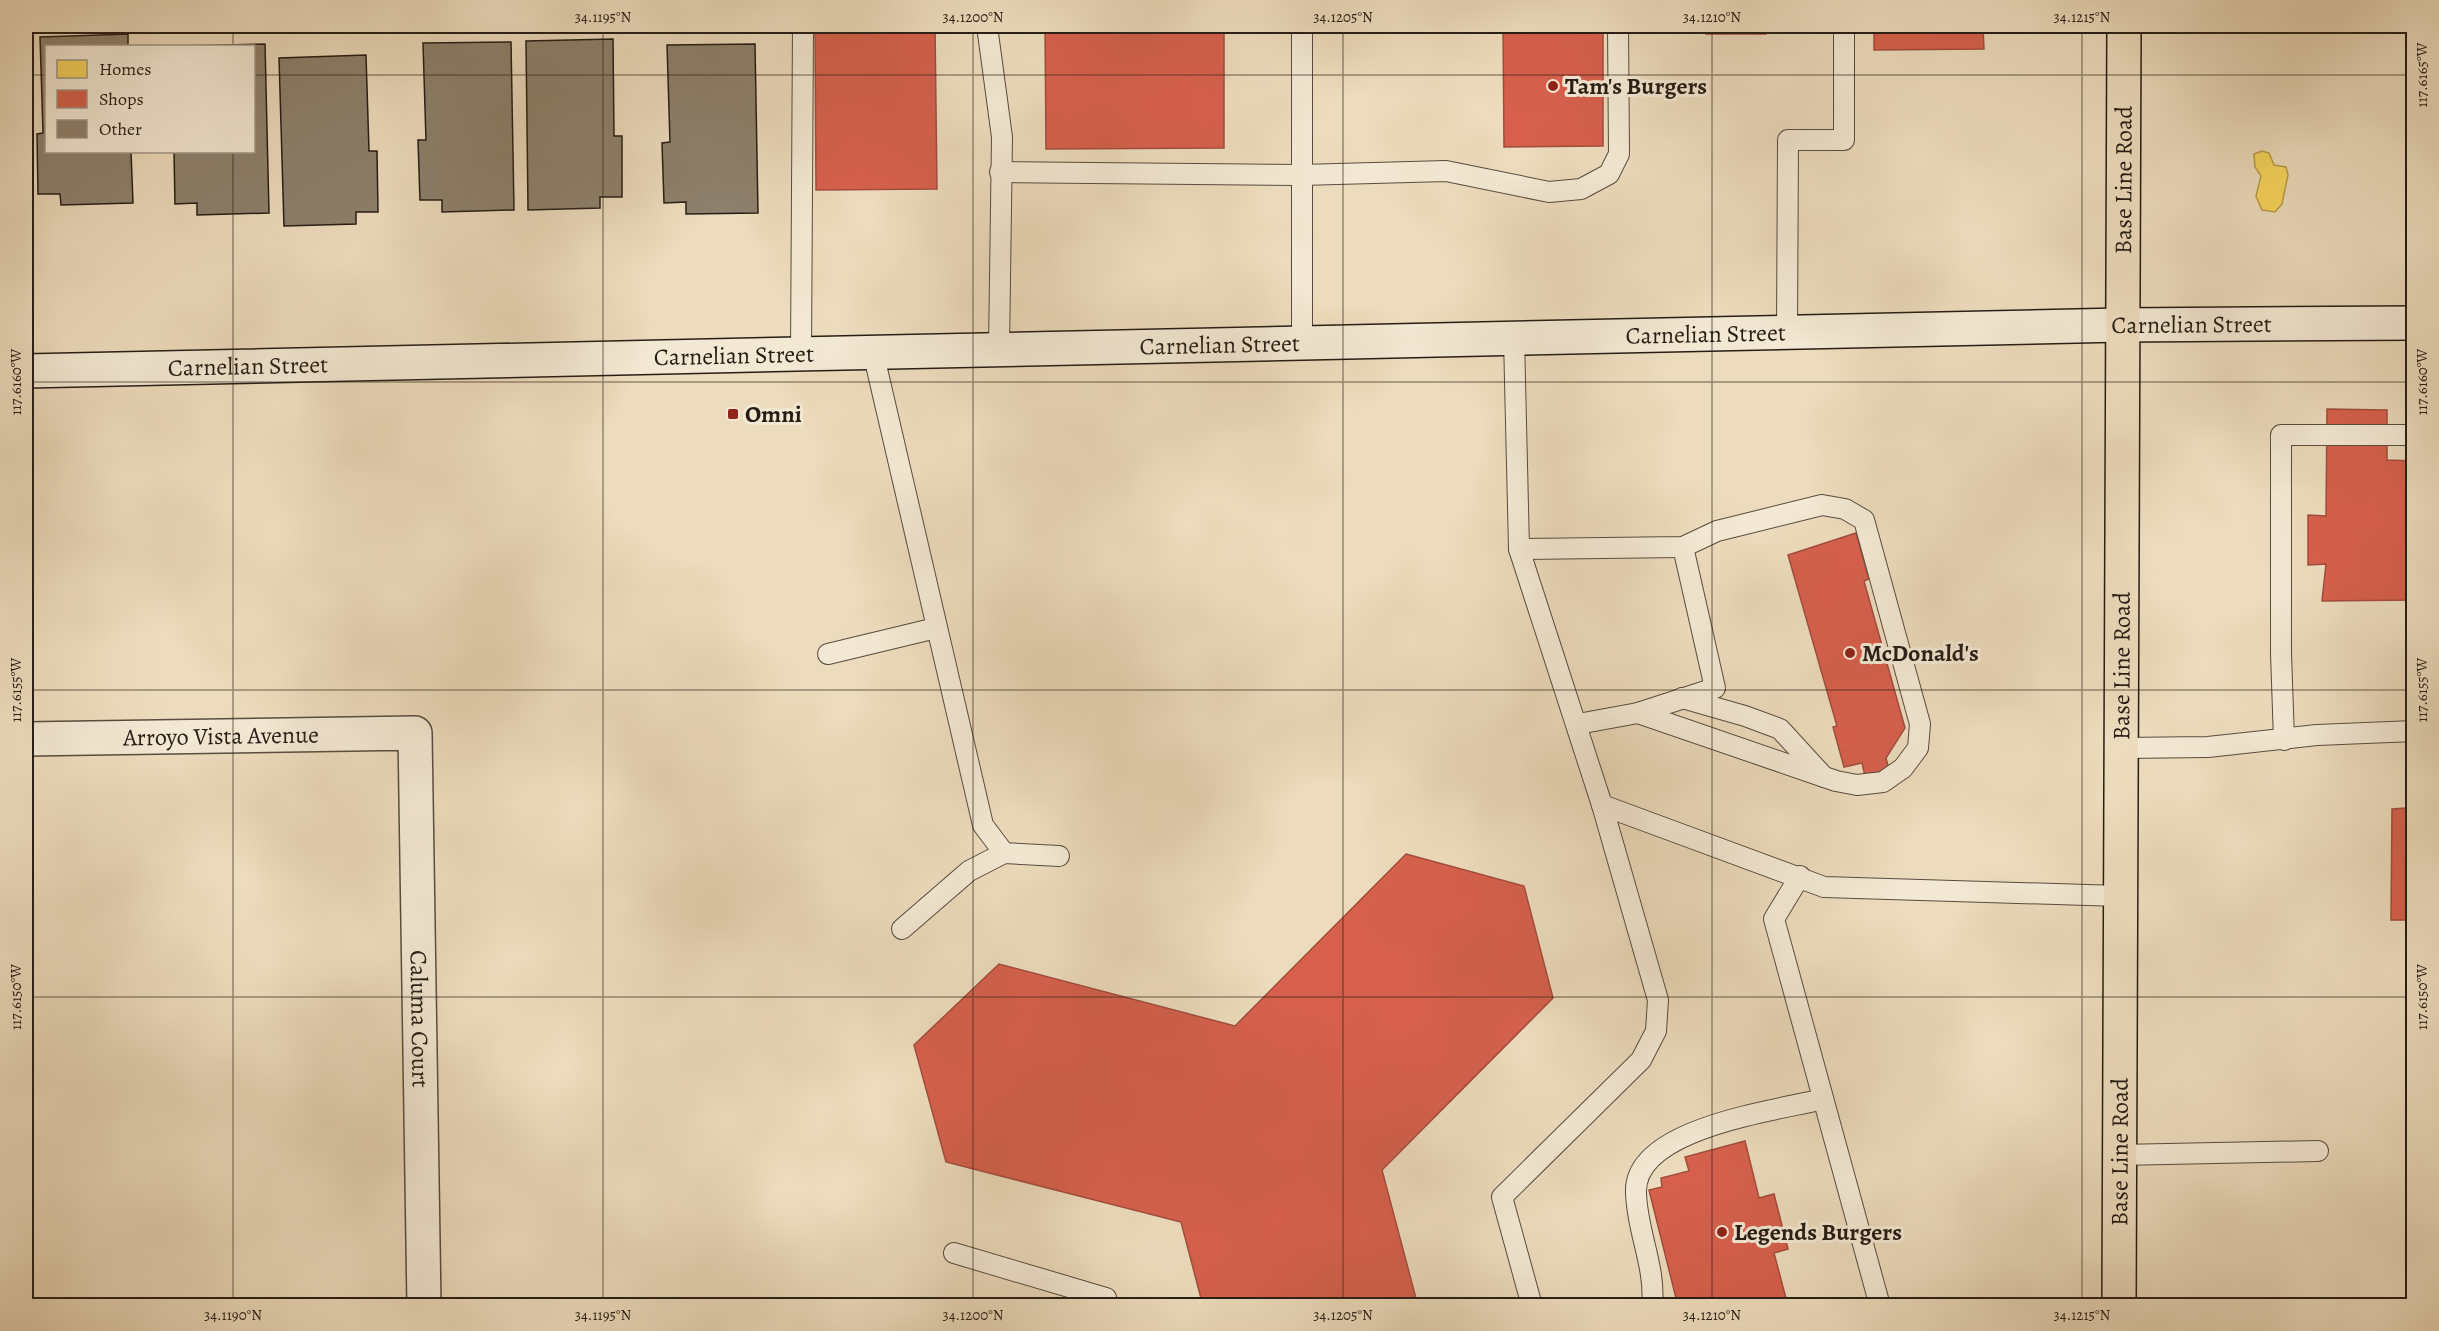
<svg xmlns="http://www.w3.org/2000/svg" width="2439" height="1331" viewBox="0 0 2439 1331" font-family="Alegreya,serif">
	<rect width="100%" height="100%" fill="#ecdbbc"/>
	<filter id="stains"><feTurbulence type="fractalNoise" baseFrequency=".00333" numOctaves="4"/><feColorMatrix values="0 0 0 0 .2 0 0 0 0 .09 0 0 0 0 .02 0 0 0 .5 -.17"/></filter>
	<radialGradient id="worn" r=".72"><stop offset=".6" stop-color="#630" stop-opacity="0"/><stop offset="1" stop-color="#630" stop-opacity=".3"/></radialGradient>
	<polygon fill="#f6d55c" stroke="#b89e47" stroke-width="1.5" points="2262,151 2269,153 2274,165 2286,167 2288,175 2282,204 2275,212 2262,210 2256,196 2261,176 2255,167 2254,154"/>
	<g fill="#d6604d" stroke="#a24c3c" stroke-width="1.5">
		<polygon points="815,26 935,26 937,189 816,190"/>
		<polygon points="1045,26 1224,26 1224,148 1046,149"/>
		<polygon points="1503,26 1603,26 1603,146 1504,147"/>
		<rect x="1706" y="26" width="60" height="8"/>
		<polygon points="1874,26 1983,26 1984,49 1874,50"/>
		<polygon points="2327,409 2387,410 2387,460 2414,461 2414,600 2322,601 2326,564 2308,565 2308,515 2326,516"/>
		<polygon points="1856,533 1869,579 1864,581 1905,728 1886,758 1890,773 1866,780 1862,763 1844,767 1833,727 1837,726 1788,555"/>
		<polygon points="2406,785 2414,785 2414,920 2391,920 2392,809 2406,808"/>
		<polygon points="1406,854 1524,886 1553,998 1382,1170 1418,1306 1203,1306 1181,1222 946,1162 914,1045 999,964 1235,1026"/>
		<polygon points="1745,1141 1759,1198 1774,1194 1788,1249 1774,1253 1788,1306 1678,1306 1649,1190 1662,1187 1661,1178 1689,1171 1685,1157"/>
	</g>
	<g fill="#8d806c" stroke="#271d15" stroke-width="1.5">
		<polygon points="128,34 128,46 46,46 46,152 131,152 133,203 61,205 60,194 38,194 37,134 43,133 40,37"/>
		<polygon points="613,39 614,136 622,136 622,197 600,197 600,208 528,210 526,41"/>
		<polygon points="511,42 514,210 442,212 442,200 420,200 418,140 426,140 423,43"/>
		<polygon points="265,44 269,213 197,215 197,203 175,204 174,152 254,152 254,46 178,46"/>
		<polygon points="755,44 758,213 686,214 686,202 664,203 662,143 670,142 667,45"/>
		<polygon points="366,55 369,151 377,151 378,212 356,212 356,224 284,226 279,58"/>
	</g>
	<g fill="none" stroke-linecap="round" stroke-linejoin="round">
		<defs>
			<g id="lane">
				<polyline points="987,26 1002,137 999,349"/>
				<polyline points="1302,26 1302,343"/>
				<polyline points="1000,172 1301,175 1446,171 1549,192 1581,189 1609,174 1619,154 1618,26"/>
				<polyline points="1787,332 1788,140 1844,140 1844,26"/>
				<polyline points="1514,338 1519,549 1602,805 1824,887 2119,896"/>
				<polyline points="873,352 983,825 1004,853 1059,856"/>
				<polyline points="801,354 803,26"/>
				<polyline points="1519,549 1683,547 1717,531 1822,505 1845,509 1864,520 1920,724 1918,748 1903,768 1883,782 1857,785 1836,781 1638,713"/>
				<polyline points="828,654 936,628"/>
				<polyline points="1682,698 1745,716 1780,729 1824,777"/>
				<polyline points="1578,724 1638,713 1715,688 1683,547"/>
				<polyline points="2284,740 2281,653 2281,435 2414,435"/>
				<polyline points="2120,748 2208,747 2317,735 2414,731"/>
				<polyline points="1800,876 1774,919 1880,1306"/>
				<polyline points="902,929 969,871 1004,853"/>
				<polyline points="2119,1155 2318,1151"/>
				<polyline points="954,1253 1106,1298 1108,1306"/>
				<polyline points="1532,1306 1502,1197 1641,1060 1656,1031 1658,1000 1602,805"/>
				<path d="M 1652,1306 C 1656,1267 1637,1232 1636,1193 C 1633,1128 1775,1111 1823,1099"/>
			</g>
			<g id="street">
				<path id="s1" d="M 26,739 L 415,733 L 424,1306"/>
			</g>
			<g id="secondary">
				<path id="s2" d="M 26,371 L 2121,325 L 2414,323"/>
			</g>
			<g id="primary">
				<path id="s3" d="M 2119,1306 L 2124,26"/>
			</g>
		</defs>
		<use href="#lane" stroke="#584c3f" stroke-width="22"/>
		<use href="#street" stroke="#584c3f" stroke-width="36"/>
		<use href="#secondary" stroke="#271d15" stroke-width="36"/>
		<use href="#primary" stroke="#271d15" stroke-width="36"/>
		<use href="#lane" stroke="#f3e8d3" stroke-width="20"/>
		<use href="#street" stroke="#f3e8d3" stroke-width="33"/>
		<use href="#secondary" stroke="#f3e8d3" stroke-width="33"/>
		<use href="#primary" stroke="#ecdbbc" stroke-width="33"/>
	</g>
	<path fill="none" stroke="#271d15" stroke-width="1.5" stroke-opacity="0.45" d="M 233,26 L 233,46M 603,26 L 603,1306M 973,26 L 973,1306M 1343,26 L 1343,1306M 1712,26 L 1712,1306M 2082,26 L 2082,1306M 26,75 L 46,75M 254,75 L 2414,75M 233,152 L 233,1306M 26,382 L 2414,382M 26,690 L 2414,690M 26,997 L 2414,997M 26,1305 L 2414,1305"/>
	<g fill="#8f2418" stroke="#f3e8d3" stroke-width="2">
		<circle cx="1553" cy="86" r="6"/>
		<rect x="727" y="408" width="12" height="12" rx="3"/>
		<circle cx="1850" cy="653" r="6"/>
		<circle cx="1722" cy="1232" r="6"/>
	</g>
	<g text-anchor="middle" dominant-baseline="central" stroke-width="6" stroke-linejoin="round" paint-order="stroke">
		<g font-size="24" font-weight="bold" fill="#271d15" stroke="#f3e8d3" text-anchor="start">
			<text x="1565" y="86">Tam's Burgers</text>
			<text x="745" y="414">Omni</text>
			<text x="1862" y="653">McDonald's</text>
			<text x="1734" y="1232">Legends Burgers</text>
		</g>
		<g font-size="24" fill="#271d15" stroke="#f3e8d3">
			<text stroke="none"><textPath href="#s3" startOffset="1126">Base Line Road</textPath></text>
			<text stroke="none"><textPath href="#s2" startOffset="2166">Carnelian Street</textPath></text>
			<text stroke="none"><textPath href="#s2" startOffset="1680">Carnelian Street</textPath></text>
			<text stroke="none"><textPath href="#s2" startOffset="1194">Carnelian Street</textPath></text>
			<text stroke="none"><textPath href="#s2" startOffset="708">Carnelian Street</textPath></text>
			<text stroke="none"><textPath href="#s2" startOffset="222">Carnelian Street</textPath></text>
			<text stroke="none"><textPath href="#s3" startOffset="640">Base Line Road</textPath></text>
			<text stroke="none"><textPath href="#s1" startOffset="195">Arroyo Vista Avenue</textPath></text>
			<text stroke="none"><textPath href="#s1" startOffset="675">Caluma Court</textPath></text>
			<text stroke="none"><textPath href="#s3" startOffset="154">Base Line Road</textPath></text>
		</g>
	</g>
	<rect width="2439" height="1331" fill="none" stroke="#ecdbbc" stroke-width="66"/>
	<rect x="45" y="45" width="210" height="108" fill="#f3e8d3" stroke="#a19787" stroke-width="1.5"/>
	<rect x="57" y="60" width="30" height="18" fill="#f6d55c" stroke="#a19787" stroke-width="1.5"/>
	<text x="99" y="75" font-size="18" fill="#271d15">Homes</text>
	<rect x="57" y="90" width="30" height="18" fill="#d6604d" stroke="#a19787" stroke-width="1.5"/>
	<text x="99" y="105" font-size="18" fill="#271d15">Shops</text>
	<rect x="57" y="120" width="30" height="18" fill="#8d806c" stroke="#a19787" stroke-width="1.5"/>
	<text x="99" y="135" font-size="18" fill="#271d15">Other</text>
	<rect x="33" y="33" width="2373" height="1265" fill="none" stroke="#271d15" stroke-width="2"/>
	<g font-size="15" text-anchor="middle" fill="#271d15">
		<text x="603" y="22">34.1195°N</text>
		<text x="973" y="22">34.1200°N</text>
		<text x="1343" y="22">34.1205°N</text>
		<text x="1712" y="22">34.1210°N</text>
		<text x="2082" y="22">34.1215°N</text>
		<text transform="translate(2422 75) rotate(-90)" y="5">117.6165°W</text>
		<text transform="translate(2422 382) rotate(-90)" y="5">117.6160°W</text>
		<text transform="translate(16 382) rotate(-90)" y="5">117.6160°W</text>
		<text transform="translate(2422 690) rotate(-90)" y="5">117.6155°W</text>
		<text transform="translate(16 690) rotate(-90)" y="5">117.6155°W</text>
		<text transform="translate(2422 997) rotate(-90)" y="5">117.6150°W</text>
		<text transform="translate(16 997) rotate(-90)" y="5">117.6150°W</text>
		<text x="233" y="1320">34.1190°N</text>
		<text x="603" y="1320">34.1195°N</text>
		<text x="973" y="1320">34.1200°N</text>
		<text x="1343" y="1320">34.1205°N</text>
		<text x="1712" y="1320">34.1210°N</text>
		<text x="2082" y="1320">34.1215°N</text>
	</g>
	<rect width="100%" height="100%" filter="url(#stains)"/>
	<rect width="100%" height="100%" fill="url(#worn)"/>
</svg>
